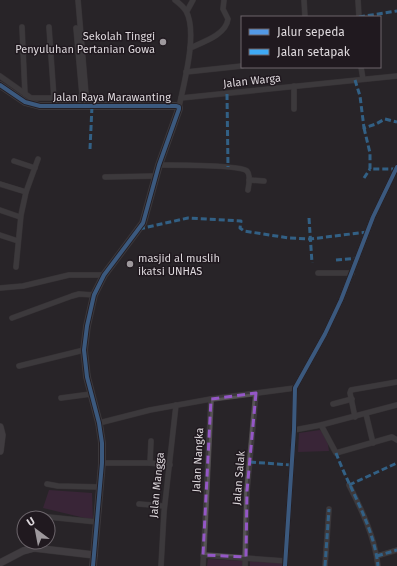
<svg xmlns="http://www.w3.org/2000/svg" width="397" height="566" viewBox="0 0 397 566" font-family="'Fira Sans',sans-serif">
	<rect width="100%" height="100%" fill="#282428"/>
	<g fill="#4e2649">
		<polygon points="320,430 327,438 329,451 298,452 299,433"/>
		<polygon points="49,490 92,493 93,520 43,508"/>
		<polygon points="208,559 242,561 242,566 207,566"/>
		<polygon points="250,561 283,563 283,566 250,566"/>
	</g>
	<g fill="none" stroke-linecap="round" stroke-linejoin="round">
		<defs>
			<g id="street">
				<polyline points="78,0 87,106"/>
				<path d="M 175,0 C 179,3 183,6 186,11 C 198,32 184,83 179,107"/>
				<polyline points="304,0 305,17"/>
				<polyline points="358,0 359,17"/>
				<polyline points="187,11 193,0"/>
				<polyline points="22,27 25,94"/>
				<polyline points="49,27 54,99"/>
				<path d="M 190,48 C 203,42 226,35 228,19 L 223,9 L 224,0"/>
				<polyline points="361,67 363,79"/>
				<polyline points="186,72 242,66"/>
				<polyline points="0,76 31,98 79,98 82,95 76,28"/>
				<polyline points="294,86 294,109"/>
				<polyline points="181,98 397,76"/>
				<polyline points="14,161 35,168"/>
				<path d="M 159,165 C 172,165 241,165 247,171 C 251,175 249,185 248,190"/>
				<polyline points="105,177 156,176"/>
				<polyline points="249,180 264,181"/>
				<polyline points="0,184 26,192 21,215 16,267"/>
				<polyline points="26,192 38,159"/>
				<polyline points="0,210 20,217"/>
				<polyline points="0,235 18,241"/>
				<polyline points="318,273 352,273"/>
				<polyline points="0,288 23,286 69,275 104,275"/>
				<polyline points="12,318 72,296 79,294 94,295"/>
				<polyline points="19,366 84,350"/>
				<polyline points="61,398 91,394"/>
				<polyline points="333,404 352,399"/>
				<polyline points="366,414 373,443"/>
				<polyline points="355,417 350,393 351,390 397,382"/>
				<polyline points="99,423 150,410 211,399"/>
				<polyline points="321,425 336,453 392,437 397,440"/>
				<polyline points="294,430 321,425 397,405"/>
				<polyline points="102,463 150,463 170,465"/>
				<polyline points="150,463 151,441"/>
				<polyline points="47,484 58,486 100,487"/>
				<path d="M 349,485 C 362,510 375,538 378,566"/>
				<polyline points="139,504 164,506"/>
				<polyline points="29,515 97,522"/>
				<polyline points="203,555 285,561"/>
				<polyline points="377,556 397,550"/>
				<polyline points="161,566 164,512 176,405"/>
				<polyline points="203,566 211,399 295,388"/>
				<polyline points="245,566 247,491 256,393"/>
				<polyline points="285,566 294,430 295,388 325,334 341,300 373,217 397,167"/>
				<polyline points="325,566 329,509"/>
			</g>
			<g id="secondary">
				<polyline points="0,85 25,102 40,106 176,106 179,107 179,109 159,165 143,223 104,275 94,295 87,326 84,350 87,377 99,423 102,443 102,463 93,566"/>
				<polyline points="0,427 2,435 0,451"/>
				<polyline points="0,563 23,551 34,548 94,555"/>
			</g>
		</defs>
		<use href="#street" stroke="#464245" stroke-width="6"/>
		<use href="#secondary" stroke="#464245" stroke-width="8"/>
		<use href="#street" stroke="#565355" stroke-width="5"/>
		<use href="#secondary" stroke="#5e5a5e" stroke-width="7"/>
		<g stroke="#3fa9f5" stroke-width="3" stroke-dasharray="6 3" stroke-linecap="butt">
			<polyline points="359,17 397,11"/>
			<polyline points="355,80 360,96 364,128 376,124 385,119 397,122"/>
			<polyline points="227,94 228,167"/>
			<polyline points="364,128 370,153 370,169 396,169"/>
			<polyline points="90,149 92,106"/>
			<polyline points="364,178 370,169"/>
			<polyline points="309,218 312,263"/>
			<polyline points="139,229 188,218 241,221 240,228 244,231 289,238 310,239 367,232"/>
			<polyline points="336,260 358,258"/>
			<path d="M 336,453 C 350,490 374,526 378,566"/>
			<polyline points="250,462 291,465"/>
			<polyline points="349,485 397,463"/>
			<polyline points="377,556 397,550"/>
			<polyline points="325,566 329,509"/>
		</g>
		<defs>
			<g id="cycleway">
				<polyline points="0,85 25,102 40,106 176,106 179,107 179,109 159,165 143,223 104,275 94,295 87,326 84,350 87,377 99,423 102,443 102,463 93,566"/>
				<polyline points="285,566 294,430 295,388 325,334 341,300 373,217 397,167"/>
			</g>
		</defs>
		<use href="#cycleway" stroke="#20191f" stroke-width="6"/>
		<use href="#cycleway" stroke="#5399e6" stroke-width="4"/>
	</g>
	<path d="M0 0H397V566H0ZM 256,393 L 247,491 L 246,557 L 203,555 L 211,399 Z" fill="#282428" fill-opacity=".55" fill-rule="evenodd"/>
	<path fill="none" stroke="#9457c6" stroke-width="3" stroke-dasharray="8 5" stroke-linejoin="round" d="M 256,393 L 247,491 L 246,557 L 203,555 L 211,399 Z"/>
	<g fill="#9e999d" stroke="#20191f" stroke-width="1.5">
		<circle cx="163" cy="42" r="4"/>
		<circle cx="130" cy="264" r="4"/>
	</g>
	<g text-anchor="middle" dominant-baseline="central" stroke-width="3" stroke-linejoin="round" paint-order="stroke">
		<g font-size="11" fill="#ddd8dc" stroke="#20191f" text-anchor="end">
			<text x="155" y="36">Sekolah Tinggi<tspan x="155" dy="13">Penyuluhan Pertanian Gowa</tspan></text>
			<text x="138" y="258" text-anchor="start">masjid al muslih<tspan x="138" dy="13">ikatsi UNHAS</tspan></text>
		</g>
		<g font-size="11" fill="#ddd8dc" stroke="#20191f">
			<text transform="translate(252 81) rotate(-6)">Jalan Warga</text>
			<text x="112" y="97">Jalan Raya Marawanting</text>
			<text transform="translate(198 460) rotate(-87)">Jalan Nangka</text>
			<text transform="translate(239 478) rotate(-85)">Jalan Salak</text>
			<text transform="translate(157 485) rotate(-84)">Jalan Mangga</text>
		</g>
	</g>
	<rect x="241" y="16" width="140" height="52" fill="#20191f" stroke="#6c656b"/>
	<rect x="249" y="29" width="20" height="6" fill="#5399e6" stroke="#6c656b"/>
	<text x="277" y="36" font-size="12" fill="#ddd8dc">Jalur sepeda</text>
	<rect x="249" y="49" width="20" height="6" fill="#3fa9f5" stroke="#6c656b"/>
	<text x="277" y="56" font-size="12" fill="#ddd8dc">Jalan setapak</text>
	<g transform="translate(36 530) rotate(328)"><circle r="19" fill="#20191f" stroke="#6c656b"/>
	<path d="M0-3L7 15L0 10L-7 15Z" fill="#9e999d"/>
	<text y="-6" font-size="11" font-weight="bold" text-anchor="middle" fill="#ddd8dc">U</text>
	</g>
</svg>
